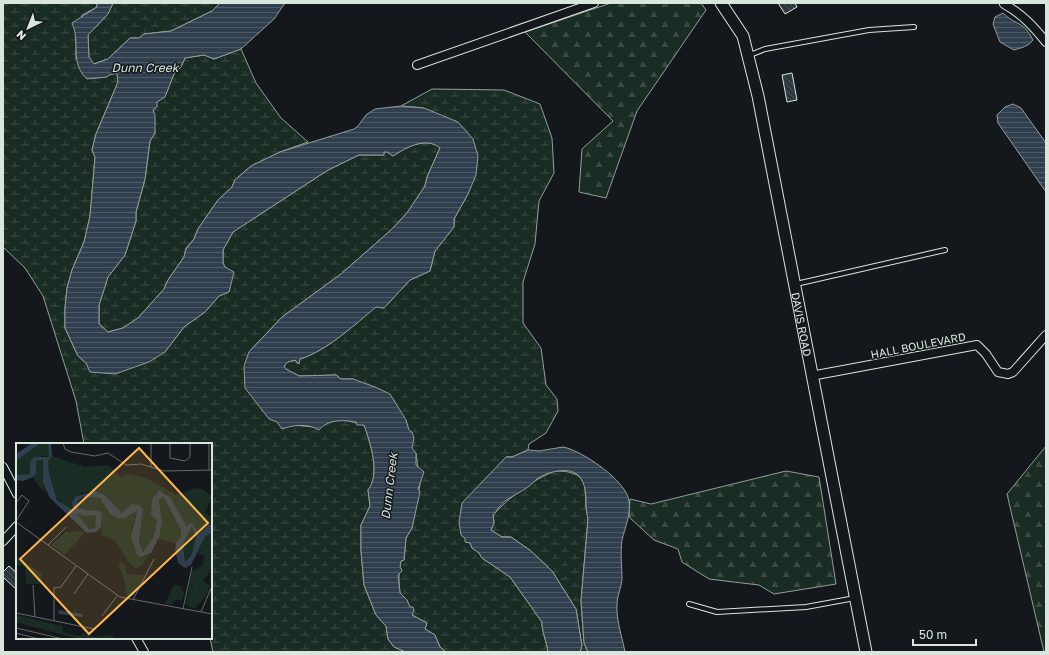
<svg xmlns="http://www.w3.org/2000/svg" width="1049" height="655" viewBox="0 0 1049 655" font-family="'Golos Text',sans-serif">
	<defs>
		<pattern id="forest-firs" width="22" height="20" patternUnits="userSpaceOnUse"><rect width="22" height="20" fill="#1a2d24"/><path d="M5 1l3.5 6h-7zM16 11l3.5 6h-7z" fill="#3b4b43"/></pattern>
		<pattern id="wetland-marsh" width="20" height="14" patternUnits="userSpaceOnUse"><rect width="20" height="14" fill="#1a2d24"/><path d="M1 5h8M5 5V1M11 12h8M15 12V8" fill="none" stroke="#3b4b43"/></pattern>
		<pattern id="water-rules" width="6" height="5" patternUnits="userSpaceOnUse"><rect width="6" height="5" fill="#2f3f4d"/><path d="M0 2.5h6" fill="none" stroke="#4c5b66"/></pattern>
		<pattern id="building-back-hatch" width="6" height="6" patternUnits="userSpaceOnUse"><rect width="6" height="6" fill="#2c363c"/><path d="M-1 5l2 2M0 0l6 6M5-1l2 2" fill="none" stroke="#4a5358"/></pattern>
	</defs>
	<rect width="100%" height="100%" fill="#14181c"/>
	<g fill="url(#forest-firs)" stroke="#939e99">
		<polygon points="611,3 701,3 706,10 637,111 606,198 579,192 582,149 613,121 525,32"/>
		<polygon points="1046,446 1046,652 1044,652 1007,494"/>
		<polygon points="786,471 819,477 836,584 774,594 759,585 709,579 682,562 678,549 654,540 629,517 630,499 651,504"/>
	</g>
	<g fill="url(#wetland-marsh)" stroke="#939e99">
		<path d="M 3,3 L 97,3 L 97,7 L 82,15 L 76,31 L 76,60 L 108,75 L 117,73 L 118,82 L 96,134 L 92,150 L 95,157 L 90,216 L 84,242 L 72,270 L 67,288 L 65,308 L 65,328 L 78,356 L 86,363 L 165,352 L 184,327 L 205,312 L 219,296 L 229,292 L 225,267 L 223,263 L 223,250 L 233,232 L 328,170 L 359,155 L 384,155 L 383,152 L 387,152 L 393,156 C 405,148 426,136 440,148 L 427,177 L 425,186 L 407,213 L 391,230 L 341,274 L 282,317 L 249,352 L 292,425 L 314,427 L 341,419 L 364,425 C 370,442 381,474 368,490 L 370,506 L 361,525 L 361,551 L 364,585 L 376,615 L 386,626 L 388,639 L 394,647 L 406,652 L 213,652 L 210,638 L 211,444 L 84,444 L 76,401 L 43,296 L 25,268 L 3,247 Z"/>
		<polygon points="113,3 220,3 212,11 171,31 144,34 139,38 130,38 108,59 93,64 89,57 88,35 108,14"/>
		<polygon points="241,49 256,83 281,118 308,142 280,152 251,166 235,180 232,187 218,200 198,229 194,239 186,248 184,257 168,280 164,289 138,318 123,328 108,332 99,324 99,305 108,277 125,255 136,221 136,212 145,179 150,141 155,133 153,110 157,102 165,96 174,74 181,67 185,58 204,55 214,59"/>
		<path d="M 432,89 L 504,90 L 540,104 L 552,138 L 554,173 L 539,201 L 535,244 L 523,282 L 523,323 L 541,348 L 546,385 L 557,399 L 558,411 L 546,433 L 529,444 L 528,450 L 512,457 L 506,457 L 489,476 L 465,538 L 470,543 L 472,548 L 479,553 L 482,558 L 510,577 L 542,622 C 541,628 547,643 548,652 L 446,652 L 440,647 L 435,635 L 425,629 L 427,623 L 412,615 L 407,600 L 400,593 C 399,582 398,572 401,561 L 404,560 L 406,538 L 412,528 L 420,485 L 416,453 L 411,448 L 406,420 L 353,379 L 341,379 L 336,375 L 299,376 L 285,369 L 284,366 L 288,362 L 295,360 L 298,364 L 300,359 C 325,352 357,323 376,306 L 384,308 L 410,280 L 430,271 L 435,251 L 454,227 L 454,219 L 468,194 L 424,108 L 401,106 Z"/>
		<path d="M 555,471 C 596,471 581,492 588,519 L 581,601 L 584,643 L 588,652 L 580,652 L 582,646 L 576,609 L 552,571 L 531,551 L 511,537 L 502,537 L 491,530 L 494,523 L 493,515 C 508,498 534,479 555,471 Z"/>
	</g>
	<g fill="url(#water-rules)" stroke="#939e99">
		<path d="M 97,3 L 113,3 L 108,14 L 88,35 L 89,57 L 94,64 L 108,59 L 130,38 L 139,38 L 144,34 L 171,31 L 212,11 L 220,3 L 285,3 L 274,19 L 241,49 L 214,59 L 204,55 L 185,58 L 181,67 L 174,74 L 165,97 L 157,102 L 157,107 L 153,110 L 155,115 L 155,133 L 150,141 L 145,179 L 136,212 L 136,221 L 125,255 L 108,277 L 99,305 L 99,324 L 108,332 L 123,328 L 138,318 L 164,289 L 168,280 L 184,257 L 186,249 L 194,239 L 198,229 L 218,200 L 232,187 L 235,180 L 251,166 L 280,152 L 354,129 L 358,126 L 366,115 L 375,109 L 401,106 L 424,108 L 458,122 L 473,139 L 478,156 L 476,175 L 468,194 L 454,219 L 454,227 L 435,251 L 430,271 L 410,280 L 384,308 L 376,307 C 357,323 325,352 300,359 L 299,364 L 295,360 L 288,362 L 284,366 L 286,369 L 299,376 L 336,375 L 341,379 L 353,379 L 375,387 L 390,394 L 406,420 L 409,430 L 412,432 L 414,438 L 412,448 L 416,453 L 416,465 L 424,472 L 418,489 L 420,492 L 412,528 L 406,538 L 404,560 L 401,561 L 400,566 L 402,571 L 398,575 L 400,593 L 407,600 L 410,607 L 413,607 L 414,610 L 412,615 L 427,623 L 425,629 L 435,635 L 440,647 L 446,652 L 406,652 L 394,647 L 388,639 L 386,626 L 376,615 L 364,585 L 361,551 L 361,525 L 370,506 L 368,490 C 381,474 370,442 364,425 L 357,425 L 356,422 C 343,420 328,419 319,430 C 308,423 293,425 282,429 L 277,422 L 269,419 L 245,388 L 244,366 L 249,352 L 282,317 L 341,274 L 391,230 L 407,213 L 425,186 L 427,177 L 440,148 C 426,136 405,148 393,156 L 387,152 L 384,152 L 384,155 L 359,155 L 328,170 L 233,232 L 223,250 L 223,263 L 225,267 L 234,272 L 229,292 L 219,296 L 205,312 L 184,327 L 165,352 L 149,362 L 115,374 L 90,372 L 86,363 L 78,356 L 65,328 L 65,308 L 67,288 L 72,270 L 84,242 L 90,216 L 95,157 L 92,150 L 96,134 L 118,82 L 117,73 L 109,75 L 107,77 L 87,79 C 69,62 81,43 72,23 L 97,7 Z"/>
		<path d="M 1003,13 C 1016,26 1023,20 1033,40 C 1029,46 1021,48 1014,50 L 1000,42 L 993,24 L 995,17 Z"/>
		<polygon points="1013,104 1021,108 1046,143 1046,192 998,123 997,115 1005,107"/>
		<path d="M 563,447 C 581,450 627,481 629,501 C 631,515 625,527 622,540 C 620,553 622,567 622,580 C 621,588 617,596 617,604 C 616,620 622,636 625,652 L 588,652 L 584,643 L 581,601 L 588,519 C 584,505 589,489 580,477 C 571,466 551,471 540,477 C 536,479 532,484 528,487 C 521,492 512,496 505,501 C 500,505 497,511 493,515 L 494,523 L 491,530 L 502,537 L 511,537 L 531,551 L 552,571 L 576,609 L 582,646 L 580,652 L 548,652 C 547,643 541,628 542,622 L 510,577 L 482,558 L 479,553 L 472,548 L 470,543 L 465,542 L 465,538 L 461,535 L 459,522 L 462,503 L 506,457 L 512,457 L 528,450 L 539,451 Z"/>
	</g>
	<g fill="url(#building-back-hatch)" stroke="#d8e6dc">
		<polygon points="778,3 795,3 797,7 785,14"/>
		<polygon points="792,73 797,100 787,102 782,75"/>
		<polygon points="9,566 17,573 17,590 3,577 3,572"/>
	</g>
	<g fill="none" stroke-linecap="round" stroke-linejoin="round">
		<defs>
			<g id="lane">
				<polyline points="750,55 765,49 869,30 914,27"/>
				<polyline points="796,284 945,250"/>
				<polyline points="689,604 717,612 806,607 855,598"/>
			</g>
			<g id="street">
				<path d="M 1004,4 C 1022,14 1033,26 1046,42"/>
				<polyline points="417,65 594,3"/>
				<polyline points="811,376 977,345 986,354 998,372 1008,374 1013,372 1046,335"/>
				<polyline points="3,467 17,494"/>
				<polyline points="3,541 17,526"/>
				<polyline points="136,638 144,652"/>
			</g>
			<g id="secondary">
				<path id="s1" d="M 721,3 L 743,36 L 758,96 L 866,652"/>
			</g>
		</defs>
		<use href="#lane" stroke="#d8e6dc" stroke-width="6"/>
		<use href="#street" stroke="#d8e6dc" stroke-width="10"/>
		<use href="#secondary" stroke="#d8e6dc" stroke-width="13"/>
		<use href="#lane" stroke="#14181c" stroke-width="4"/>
		<use href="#street" stroke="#14181c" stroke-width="8"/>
		<use href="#secondary" stroke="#14181c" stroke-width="11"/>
	</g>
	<g text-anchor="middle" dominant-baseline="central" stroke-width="3" stroke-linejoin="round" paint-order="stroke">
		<g font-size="11" fill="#d8e6dc" stroke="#14181c">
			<text stroke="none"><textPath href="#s1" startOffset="334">DAVIS ROAD</textPath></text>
			<text transform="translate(918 345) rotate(-11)">HALL BOULEVARD</text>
		</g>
		<g font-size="12" font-style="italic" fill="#d8e6dc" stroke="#14181c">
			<text x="145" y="67">Dunn Creek</text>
			<text transform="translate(389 486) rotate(-83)">Dunn Creek</text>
		</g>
	</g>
	<g transform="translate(16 443)">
		<rect width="196" height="196" fill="#14181c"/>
		<path d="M 66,88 L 68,90 L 49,112 L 35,102 L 50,89 ZM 1,114 L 25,130 L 26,141 L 10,141 L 9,124 L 1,122 ZM 106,119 L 110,124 L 110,131 L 129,132 L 117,154 L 111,153 L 108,135 L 102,121 ZM 188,122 L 182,147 L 186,138 L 194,142 L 191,152 L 179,165 L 173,164 L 170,161 L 176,128 ZM 158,142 L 165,143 L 168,151 L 166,157 L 160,157 L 156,162 L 149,161 ZM 0,172 L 47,183 L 47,189 L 64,193 L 67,190 L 80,194 L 96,192 L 99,196 L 63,196 L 44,191 L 0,179 Z" fill="#1a2d24"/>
		<path d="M 25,0 L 32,0 L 33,14 L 27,13 L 14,19 L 16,28 L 13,33 L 0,32 L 0,18 ZM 36,13 L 69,24 L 92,22 L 105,34 L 112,31 L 130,35 L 161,52 L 180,45 L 187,46 L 196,54 L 189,69 L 196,75 L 196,82 L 183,91 L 177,81 L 171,84 L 150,49 L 136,57 L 137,73 L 141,78 L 135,100 L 127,109 L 123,99 L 127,66 L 114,62 L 106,70 L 89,52 L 80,48 L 64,50 L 57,63 L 58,68 L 69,73 L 80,71 L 80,83 L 75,87 L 40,54 L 33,30 L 32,18 ZM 25,16 L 28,21 L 27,40 L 30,49 L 22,43 L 17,34 L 20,31 L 20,18 ZM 74,53 L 84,55 L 94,71 L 100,74 L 112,74 L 121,68 L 116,85 L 117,102 L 120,110 L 133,112 L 135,110 L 125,123 L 120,125 L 115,122 L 99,98 L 85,92 L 86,77 L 83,68 L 73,68 L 61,64 L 63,55 ZM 145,53 L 149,55 L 163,83 L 165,93 L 160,100 L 142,96 L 146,87 L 143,64 ZM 176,83 L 180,94 L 175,113 L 169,119 L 167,101 ZM 196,89 L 196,125 L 181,147 L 189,113 L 182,111 L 182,109 L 189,94 Z" fill="#1a2d24"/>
		<path d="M 16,0 L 25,0 L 0,18 L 0,11 ZM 32,0 L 35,0 L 36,13 L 32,18 L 33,30 L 41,57 L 58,68 L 56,60 L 60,53 L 79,48 L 89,52 L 106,70 L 115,61 L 123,62 L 127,66 L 123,99 L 127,109 L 137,95 L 141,78 L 135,71 L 136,57 L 143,47 L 154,54 L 171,84 L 174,80 L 177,81 L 183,91 L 192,82 L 196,82 L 196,89 L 189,94 L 175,122 L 169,125 L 162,120 L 159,106 L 160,100 L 165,93 L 164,85 L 147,53 L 143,58 L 146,80 L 144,92 L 135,110 L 124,114 L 120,110 L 115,94 L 121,68 L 109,75 L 102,75 L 94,71 L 84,55 L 66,54 L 62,58 L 61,64 L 69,67 L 83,68 L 86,71 L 85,84 L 80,89 L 71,90 L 34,55 L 27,40 L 27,17 L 20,18 L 20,31 L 17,34 L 7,38 L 0,37 L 0,32 L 14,31 L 14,19 L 18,14 L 33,14 ZM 60,70 L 69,73 L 80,72 L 79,85 L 73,86 ZM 176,83 L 180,94 L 175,113 L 169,119 L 167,101 ZM 42,167 L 66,171 L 67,174 L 43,171 Z" fill="#2f3f4d" fill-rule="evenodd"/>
		<path fill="none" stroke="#626a69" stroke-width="1" d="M 47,0 L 49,6 L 55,9 L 79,13 L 92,10 L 110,22 L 125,21 L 148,28 L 196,27M 154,0 L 154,15 L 169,18 L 174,14 L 174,0M 135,24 L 135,0M 193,27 L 193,0M 0,78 L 13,58 L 6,52 L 0,60M 0,79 L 104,154 L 196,171M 32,102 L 50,84M 17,142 L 19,174M 58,151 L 72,131M 117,157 L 138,116M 167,166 L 176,124M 185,169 L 196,143M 0,170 L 78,186M 86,173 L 101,153M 38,178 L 38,145 L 45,144 L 60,123M 0,185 L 47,196M 0,190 L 23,196"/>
		<path fill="#ffb74d" fill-opacity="0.15" stroke="#ffb74d" stroke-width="2" d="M 123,5 L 192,80 L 73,191 L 4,116 Z"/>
		<rect width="196" height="196" fill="none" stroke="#d8e6dc" stroke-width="2"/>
	</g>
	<rect width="1049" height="655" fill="none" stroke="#d8e6dc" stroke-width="8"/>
	<g transform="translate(28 28) rotate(223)" stroke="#14181c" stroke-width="3" paint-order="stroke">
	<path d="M0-3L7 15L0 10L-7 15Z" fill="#d8e6dc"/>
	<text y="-6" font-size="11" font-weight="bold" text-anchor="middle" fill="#d8e6dc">N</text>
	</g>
	<path d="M913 639v6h63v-6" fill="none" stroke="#d8e6dc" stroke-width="2"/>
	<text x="919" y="639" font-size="12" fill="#d8e6dc" stroke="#14181c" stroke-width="3" paint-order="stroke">50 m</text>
</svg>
